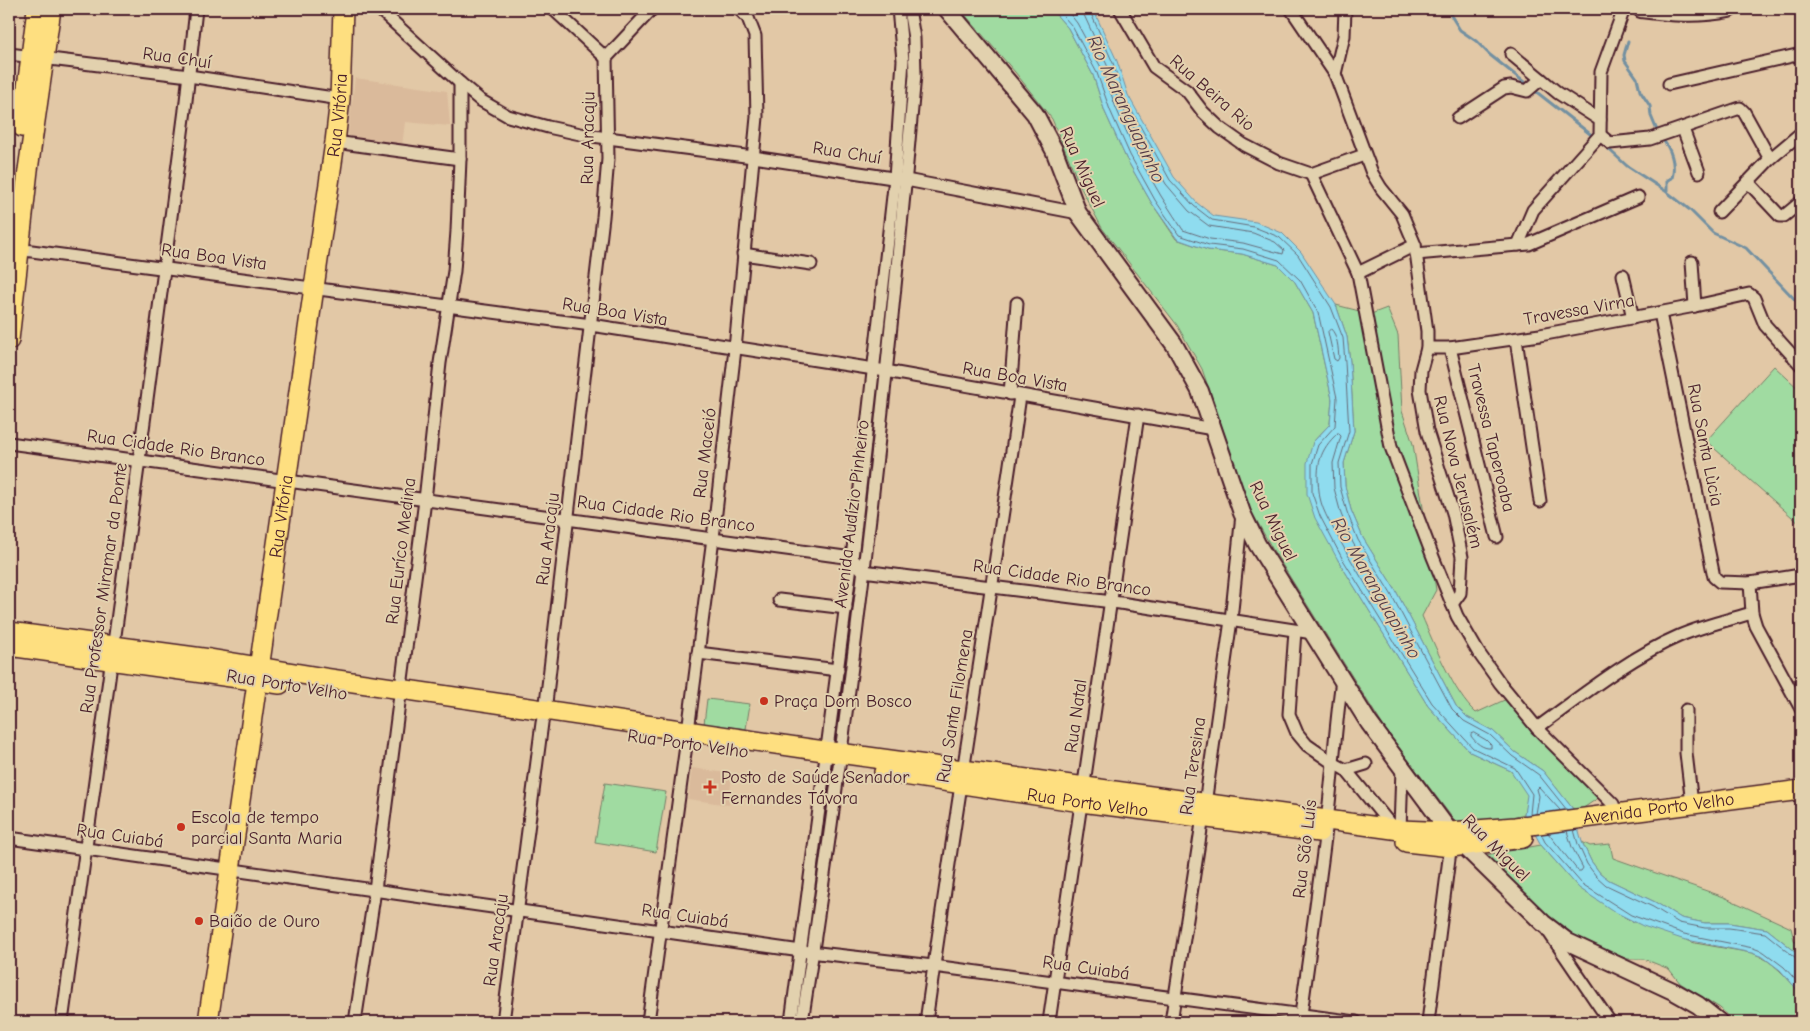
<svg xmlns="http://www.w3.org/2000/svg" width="1810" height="1031" viewBox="0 0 1810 1031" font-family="'Comic Neue',sans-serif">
	<rect width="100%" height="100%" fill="#e2c8a6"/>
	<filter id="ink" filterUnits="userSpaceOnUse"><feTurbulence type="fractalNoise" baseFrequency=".02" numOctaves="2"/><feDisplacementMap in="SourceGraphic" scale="10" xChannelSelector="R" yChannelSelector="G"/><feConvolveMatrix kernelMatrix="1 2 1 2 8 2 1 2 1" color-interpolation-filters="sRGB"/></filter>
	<g filter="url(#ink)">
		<g fill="#daba9b">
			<polygon points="355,78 447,91 450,126 405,122 402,146 358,139 348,135"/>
			<polygon points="692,768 732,774 729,805 688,799"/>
		</g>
		<g fill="#a0dba1" stroke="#757d66">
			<polygon points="960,9 1051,9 1068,28 1093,75 1105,112 1126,158 1151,202 1176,239 1208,250 1242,254 1278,265 1295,282 1313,313 1332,399 1330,424 1313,442 1338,560 1428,706 1470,752 1511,771 1528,795 1524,814 1513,817 1457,824 1385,729 1273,550 1250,509 1202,369 1177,325 1102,228 1081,188 1052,119 1015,72"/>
			<path d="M 1336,305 L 1371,314 L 1387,308 L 1398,335 L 1402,411 L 1413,444 L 1436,590 L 1422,616 C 1434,644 1454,694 1476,713 L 1511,697 L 1604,794 L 1582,809 L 1573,809 L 1543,771 L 1515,752 L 1493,731 L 1467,717 L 1456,706 L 1396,591 L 1363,538 L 1351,510 L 1345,486 L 1344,463 L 1354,431 L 1350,362 L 1347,337 Z"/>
			<polygon points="1774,366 1801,391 1801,525 1706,441"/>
			<polygon points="707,699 750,704 746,729 704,724"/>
			<polygon points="605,783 666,792 656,852 595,842"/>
			<polygon points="1582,842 1590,846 1610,844 1613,858 1724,897 1791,928 1794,940 1801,948 1801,956 1767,929 1729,923 1705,923 1681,918 1655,902 1609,880 1600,873 1591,861"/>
			<path d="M 1541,845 L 1579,888 L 1629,920 L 1695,943 L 1752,953 C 1773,960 1787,978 1801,994 L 1801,1022 L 1735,1022 L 1720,1008 L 1680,983 L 1669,969 L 1644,959 L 1628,959 L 1593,946 L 1565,930 L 1536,906 L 1486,855 Z"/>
		</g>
		<polygon fill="#8fdcef" stroke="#7390a1" points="1051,9 1093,9 1117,61 1128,95 1174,177 1197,203 1214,216 1256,222 1282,233 1301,252 1336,305 1347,337 1350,362 1354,431 1344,463 1345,486 1351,510 1363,538 1396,591 1456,706 1467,717 1493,731 1515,752 1543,771 1573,809 1582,842 1591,861 1600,873 1609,880 1655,902 1681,918 1705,923 1729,923 1767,929 1801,956 1801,994 1780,970 1763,957 1752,953 1682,939 1643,926 1615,912 1579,888 1541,845 1524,814 1527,795 1511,771 1470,752 1428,706 1338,560 1315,518 1307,494 1307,463 1313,442 1330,424 1332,399 1313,313 1295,282 1278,265 1242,254 1208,250 1177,239 1151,202 1126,158 1105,112 1093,75 1068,28"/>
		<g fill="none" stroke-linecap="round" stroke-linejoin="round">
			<g stroke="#666b79" stroke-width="1">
				<polyline points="1057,9 1072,26 1097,73 1110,110 1130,155 1155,200 1179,235 1209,245 1243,249 1279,260 1300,280 1318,312 1337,398 1335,426 1318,445 1312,464 1312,493 1320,516 1342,558 1432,703 1473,748 1515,768 1532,794 1530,814"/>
				<polyline points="1066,9 1077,23 1103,71 1116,108 1136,153 1161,196 1183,230 1210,239 1243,243 1283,254 1284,250 1275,242 1253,233 1209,226 1189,211 1166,184 1118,100 1107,65 1084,15 1083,9"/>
				<polyline points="1089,9 1113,63 1124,97 1170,180 1194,206 1212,220 1254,227 1279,237 1298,255 1331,307 1343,338 1345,362 1349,431 1339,463 1340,487 1347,512 1358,540 1391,594 1452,709 1464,721 1490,735 1512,756 1539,775 1567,810"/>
				<path d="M 1331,329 C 1338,336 1338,348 1339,358 L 1337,361 L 1334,359 L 1328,332 Z"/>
				<path d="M 1338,433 L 1341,436 L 1333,463 L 1334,488 L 1341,514 L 1353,543 L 1386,597 L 1408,642 L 1406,645 L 1404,644 C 1381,609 1358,574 1338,537 C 1330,523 1320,507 1319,491 C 1316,466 1319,450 1338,433 Z"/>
				<path d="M 1474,733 L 1486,740 L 1491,745 L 1491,748 C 1483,749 1475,742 1471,736 L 1471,734 Z"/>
				<polyline points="1536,814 1539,796 1537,789 1539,787 1560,810"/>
				<polyline points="1574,830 1578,844 1587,864 1596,876 1606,885 1653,907 1679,923 1705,928 1729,928 1765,933 1796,958 1801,959"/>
				<polyline points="1548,833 1578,871 1581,871 1583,868 1572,847 1567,831"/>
				<polyline points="1541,834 1545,842 1582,884 1631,915 1684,934 1753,948 1764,952 1784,967 1801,986"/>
			</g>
			<g stroke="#7390a1" stroke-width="3">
				<polyline points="1447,9 1460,30 1476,41 1490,55 1529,86"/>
				<polyline points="1628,41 1624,55 1625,61 1637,78 1640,91 1650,106 1651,116 1658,133"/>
				<polyline points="1534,90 1594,137"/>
				<path d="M 1661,138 C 1671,148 1676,164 1672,178 L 1667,180 L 1667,192"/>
				<polyline points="1603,144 1627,166 1667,192 1690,210 1713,233 1746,248 1801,306"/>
			</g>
			<defs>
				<g id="street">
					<polyline points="379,9 460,83 480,100 508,116 548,127 585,135 753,157 906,180 1078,213"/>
					<polyline points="553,9 606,58"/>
					<polyline points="1120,9 1154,67 1187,91 1203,112 1220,128 1244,145 1279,163 1311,174 1364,155"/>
					<polyline points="1291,9 1335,74"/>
					<polyline points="1345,9 1344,36 1335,74 1372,173 1381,188 1402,214 1415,245 1427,331 1427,348 1421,370 1420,390 1427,431 1453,513 1462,557 1460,593 1452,604"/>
					<polyline points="9,54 189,76 340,99"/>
					<polyline points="1511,54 1558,93 1600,120"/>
					<polyline points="606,58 652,9"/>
					<polyline points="1669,84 1801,54"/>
					<polyline points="1458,118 1504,88 1511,87 1527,91 1541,79"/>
					<polyline points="1683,129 1699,172"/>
					<polyline points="1600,135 1610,143 1650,139 1740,108 1744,112 1770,159"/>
					<polyline points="335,142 460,159"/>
					<polyline points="1311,174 1358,273 1391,447 1433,557 1457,616 1478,652 1500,683 1537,728 1613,804 1617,815"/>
					<polyline points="1748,182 1780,216 1784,216 1801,202"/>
					<polyline points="1719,212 1770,159 1801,133"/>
					<polyline points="1518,245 1533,210 1600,135 1601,72 1624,9"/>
					<polyline points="9,248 591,325 874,369 1213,429"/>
					<polyline points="743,254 811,264"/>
					<polyline points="1416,254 1529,244 1638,197"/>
					<polyline points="1692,262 1695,306"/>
					<polyline points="1358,273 1415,245"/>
					<polyline points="1623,275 1633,318"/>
					<polyline points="1660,313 1714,577 1720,582 1750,583 1801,575"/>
					<polyline points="1516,339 1540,501"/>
					<polyline points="1427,348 1450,348 1540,335 1695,306 1749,294 1754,298 1765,325 1801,365"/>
					<polyline points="1450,348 1497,537"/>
					<polyline points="1010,394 1017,303"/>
					<polyline points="9,443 852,558 863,571 1120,603 1313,633"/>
					<polyline points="1750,583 1752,613 1756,626 1801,709"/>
					<polyline points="779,600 846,608"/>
					<polyline points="1295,631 1289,714 1297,733 1307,745 1333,763 1346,770 1393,828"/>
					<polyline points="698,653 838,670"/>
					<polyline points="1686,710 1686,753 1692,804"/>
					<path d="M 1537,728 C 1580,697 1630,657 1679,636 C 1702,626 1728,620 1752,613"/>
					<polyline points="1346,770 1366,764"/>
					<polyline points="1400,830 1402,768"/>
					<polyline points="9,838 801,951 933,966 1356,1022"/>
					<polyline points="1548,931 1610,1022"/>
					<polyline points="62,1022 139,460 185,110 196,9"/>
					<polyline points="355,1022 375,890 425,500 440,363 454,271 457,231 460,159 460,83"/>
					<polyline points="503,1022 542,723 546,703 603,217 608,159 606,58"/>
					<polyline points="648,1022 688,731 713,538 735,349 757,117 755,36 748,18 739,9"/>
					<polyline points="791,1022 852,558 895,178 903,60 898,9"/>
					<path d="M 802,1022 C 851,708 887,392 915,75 L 914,38 L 909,9"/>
					<path d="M 926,1022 C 955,813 990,605 1020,396"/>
					<polyline points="1049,1022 1138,415"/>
					<polyline points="1171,1022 1205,804 1231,620 1242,514"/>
					<path d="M 1300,1022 C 1309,955 1319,888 1327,821 C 1333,774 1335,727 1342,680"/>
					<polyline points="1428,1022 1451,843"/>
				</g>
				<g id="secondary">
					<polyline points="947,9 1035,114 1054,150 1078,213 1174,344 1200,391 1242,513 1257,544 1369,723 1450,832 1543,923 1568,942 1675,992 1698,1005 1719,1022"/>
					<path d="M 1641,9 C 1671,13 1699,15 1729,9"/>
				</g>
				<g id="primary">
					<polyline points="22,127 37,9"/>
					<polyline points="9,340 28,170 51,9"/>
					<path id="s1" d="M 9,632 L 210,659 L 325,678 L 817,750 L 1400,830 L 1450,832 L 1515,827 L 1801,790"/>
					<polyline points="9,646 280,684"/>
					<path id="s2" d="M 884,772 L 1081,802 L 1319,832"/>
					<polyline points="1406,842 1451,847 1523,838"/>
					<path id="s3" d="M 208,1022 L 335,142 L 340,99 L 343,9"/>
				</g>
			</defs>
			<use href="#street" stroke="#4a1f2b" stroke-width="15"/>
			<use href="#secondary" stroke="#4a1f2b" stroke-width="20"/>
			<use href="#primary" stroke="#4a1f2b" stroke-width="22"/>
			<use href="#street" stroke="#e2d1ae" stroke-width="11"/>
			<use href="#secondary" stroke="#e2d1ae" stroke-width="16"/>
			<use href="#primary" stroke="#fedf80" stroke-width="19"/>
		</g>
	</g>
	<g fill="#c8321e" stroke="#e2d1ae" stroke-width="2">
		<circle cx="764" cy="701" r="5"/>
		<path d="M707.5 779.5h5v5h5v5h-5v5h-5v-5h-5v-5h5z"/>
		<circle cx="181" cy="827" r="5"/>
		<circle cx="199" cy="921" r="5"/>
	</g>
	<g text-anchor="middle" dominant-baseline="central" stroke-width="4" stroke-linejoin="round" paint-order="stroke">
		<g font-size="18" fill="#4a1f2b" stroke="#e2d1ae">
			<text transform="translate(177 58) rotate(8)">Rua Chuí</text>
			<text transform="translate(1212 93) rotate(41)">Rua Beira Rio</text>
			<text stroke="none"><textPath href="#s3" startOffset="916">Rua Vitória</textPath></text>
			<text transform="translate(588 138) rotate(-89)">Rua Aracaju</text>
			<text transform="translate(847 153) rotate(9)">Rua Chuí</text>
			<text transform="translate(1082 167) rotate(66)">Rua Miguel</text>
			<text transform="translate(214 257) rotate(8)">Rua Boa Vista</text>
			<text transform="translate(1579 310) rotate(-10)">Travessa Virna</text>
			<text transform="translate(615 312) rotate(9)">Rua Boa Vista</text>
			<text transform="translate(1015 377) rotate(10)">Rua Boa Vista</text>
			<text transform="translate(1491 438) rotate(76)">Travessa Taperoaba</text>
			<text transform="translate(1705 445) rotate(79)">Rua Santa Lùcia</text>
			<text transform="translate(176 448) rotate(8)">Rua Cidade Rio Branco</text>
			<text transform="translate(705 453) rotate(-83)">Rua Maceió</text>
			<text transform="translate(1458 472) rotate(76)">Rua Nova Jerusalém</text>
			<text transform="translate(666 514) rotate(8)">Rua Cidade Rio Branco</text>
			<text transform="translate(852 514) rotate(-83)">Avenida Audízio Pinheiro</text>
			<text stroke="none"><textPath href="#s3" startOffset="511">Rua Vitória</textPath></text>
			<text transform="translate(1273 521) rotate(64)">Rua Miguel</text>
			<text transform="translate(548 539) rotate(-83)">Rua Aracaju</text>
			<text transform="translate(401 551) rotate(-83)">Rua Euríco Medina</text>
			<text transform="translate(1062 578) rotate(8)">Rua Cidade Rio Branco</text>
			<text transform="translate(104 588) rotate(-82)">Rua Professor Miramar da Ponte</text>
			<text transform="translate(287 685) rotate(9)">Rua Porto Velho</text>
			<text transform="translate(955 706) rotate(-81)">Rua Santa Filomena</text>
			<text transform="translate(1076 716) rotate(-82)">Rua Natal</text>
			<text transform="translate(688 744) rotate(8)">Rua Porto Velho</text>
			<text transform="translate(1193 766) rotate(-82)">Rua Teresina</text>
			<text stroke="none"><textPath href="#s2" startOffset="206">Rua Porto Velho</textPath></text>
			<text stroke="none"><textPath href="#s1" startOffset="1665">Avenida Porto Velho</textPath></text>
			<text transform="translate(120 836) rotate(8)">Rua Cuiabá</text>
			<text transform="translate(1496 848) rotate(45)">Rua Miguel</text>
			<text transform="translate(1305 849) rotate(-83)">Rua São Luís</text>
			<text transform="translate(685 916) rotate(8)">Rua Cuiabá</text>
			<text transform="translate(496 940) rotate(-82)">Rua Aracaju</text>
			<text transform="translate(1086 968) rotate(8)">Rua Cuiabá</text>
		</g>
		<g font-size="18" fill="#4a1f2b" stroke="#e2d1ae" text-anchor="start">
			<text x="774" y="701">Praça Dom Bosco</text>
			<text x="721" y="777">Posto de Saúde Senador<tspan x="721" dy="21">Fernandes Távora</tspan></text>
			<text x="191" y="817">Escola de tempo<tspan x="191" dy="21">parcial Santa Maria</tspan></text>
			<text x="209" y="921">Baião de Ouro</text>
		</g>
		<g font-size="19" font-style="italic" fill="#543b48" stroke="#e2d1ae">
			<text transform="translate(1126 109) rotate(65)">Rio Maranguapinho</text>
			<text transform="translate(1376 588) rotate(60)">Rio Maranguapinho</text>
		</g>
	</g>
	<rect width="1810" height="1031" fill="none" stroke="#e2d1ae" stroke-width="30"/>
	<rect x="15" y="15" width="1780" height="1001" fill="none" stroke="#4a1f2b" stroke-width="2" filter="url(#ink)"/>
</svg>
